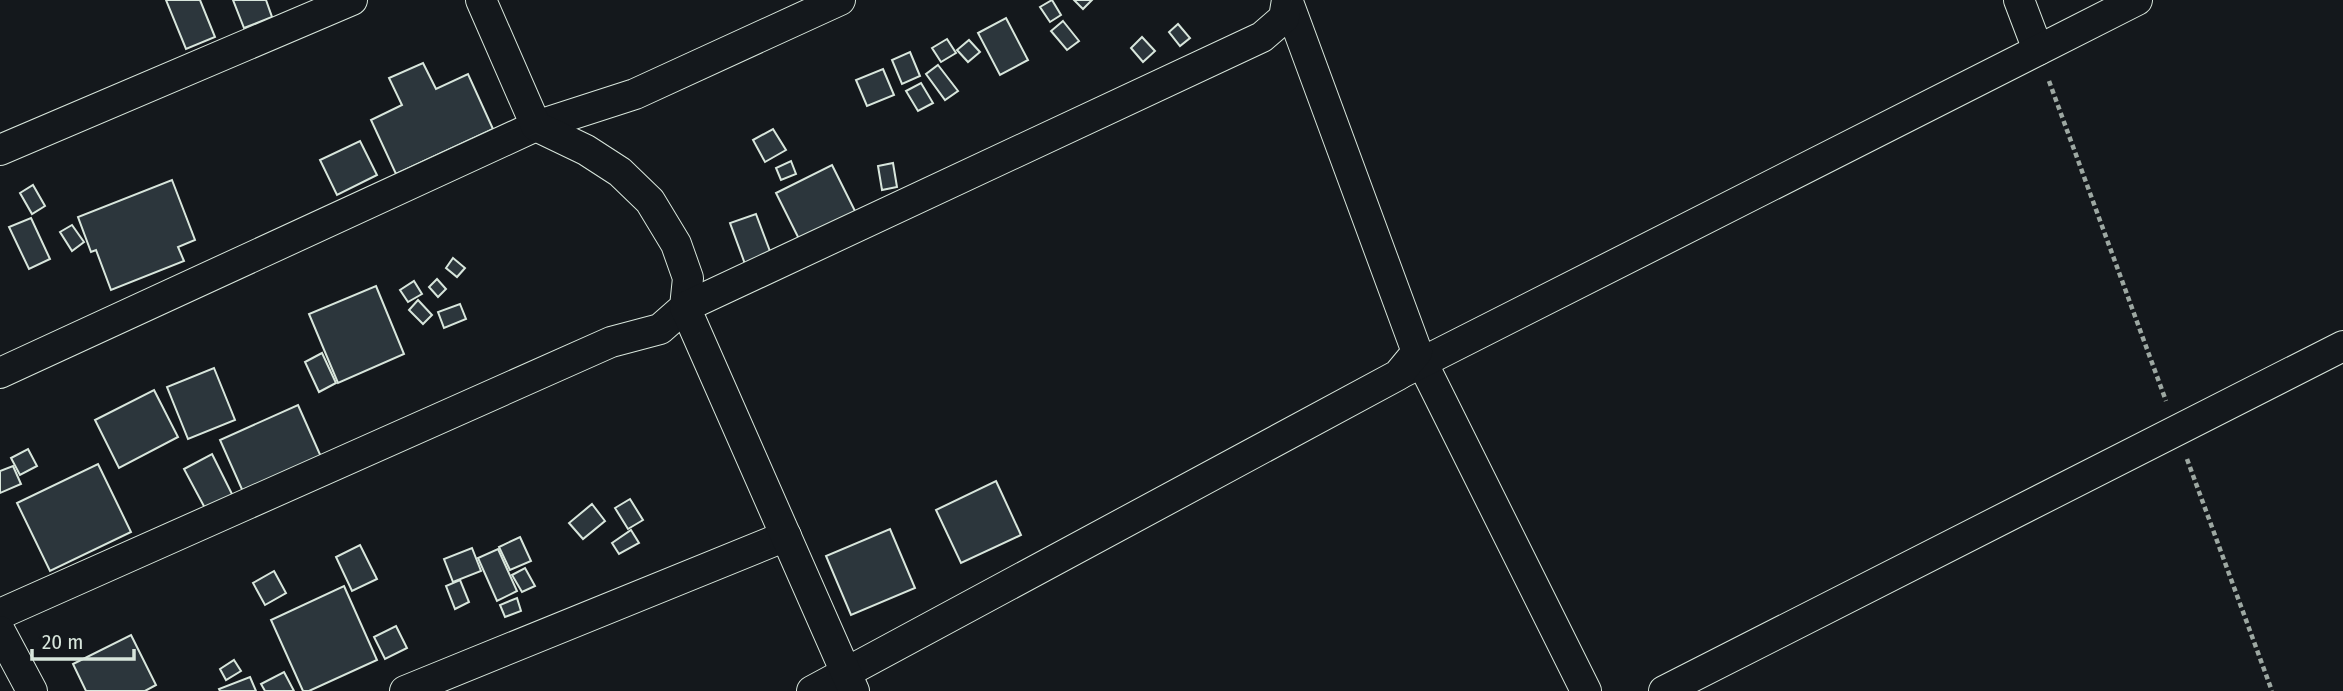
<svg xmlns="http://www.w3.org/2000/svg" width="2343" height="691" viewBox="0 0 2343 691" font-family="'Fira Sans Condensed',sans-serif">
	<rect width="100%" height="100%" fill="#14181c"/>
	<g fill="#2c363c" stroke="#d8e6dc" stroke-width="2">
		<polygon points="166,0 200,0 215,37 186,49"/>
		<polygon points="233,0 266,0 272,17 244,28"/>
		<polygon points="1052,0 1061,15 1050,22 1040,7"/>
		<polygon points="1074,0 1092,0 1083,9"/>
		<polygon points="1006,18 1028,60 1000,75 978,33"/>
		<polygon points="1063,21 1079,41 1067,50 1051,31"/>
		<polygon points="1178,24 1190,38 1180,46 1169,32"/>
		<polygon points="1142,37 1155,51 1143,62 1131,48"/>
		<polygon points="947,39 956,53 941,62 932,48"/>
		<polygon points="969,40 980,52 968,62 957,50"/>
		<polygon points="910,52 920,76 902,84 892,60"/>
		<polygon points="423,63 436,89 468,74 493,129 396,174 371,120 402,105 389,78"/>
		<polygon points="938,65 958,91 945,100 926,74"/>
		<polygon points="883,69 894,95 867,106 856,80"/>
		<polygon points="921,83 933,103 918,111 906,91"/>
		<polygon points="773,129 786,150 765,162 753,140"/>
		<polygon points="360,141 377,175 337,195 320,160"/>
		<polygon points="791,161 796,174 781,180 776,168"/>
		<polygon points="893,163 897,187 882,190 878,166"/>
		<polygon points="832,165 859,219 803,247 776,193"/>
		<polygon points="172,180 195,240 178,247 184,261 111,290 96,250 91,252 78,217"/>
		<polygon points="33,185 45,206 32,214 20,193"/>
		<polygon points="756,214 771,254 745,264 730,223"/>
		<polygon points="31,218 50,259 29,269 9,227"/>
		<polygon points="72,225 84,242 72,251 60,232"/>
		<polygon points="453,258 465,268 457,277 446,268"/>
		<polygon points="437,279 446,289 438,297 429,287"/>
		<polygon points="414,281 422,294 408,302 400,290"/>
		<polygon points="376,286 404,354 338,383 309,314"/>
		<polygon points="418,300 432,315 423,324 409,310"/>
		<polygon points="460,304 466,319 444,328 438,312"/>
		<polygon points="322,353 336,383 319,392 305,362"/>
		<polygon points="214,368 235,420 188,439 167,387"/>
		<polygon points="154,390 178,437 119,468 95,420"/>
		<polygon points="298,405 322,459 244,494 220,440"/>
		<polygon points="28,449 37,466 20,475 11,458"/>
		<polygon points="212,454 233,496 206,510 184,469"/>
		<polygon points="98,464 131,532 50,571 17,503"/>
		<polygon points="13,466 21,484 0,493 0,471"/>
		<polygon points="996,481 1021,535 961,563 936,510"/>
		<polygon points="630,499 643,520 628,529 615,508"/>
		<polygon points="592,504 605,521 583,539 569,523"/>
		<polygon points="890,529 915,588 851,615 826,556"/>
		<polygon points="631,530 639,543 619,554 612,543"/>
		<polygon points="520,537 531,561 510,570 499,547"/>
		<polygon points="360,545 377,579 352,591 336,557"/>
		<polygon points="472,548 481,571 453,582 444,559"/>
		<polygon points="498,549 517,591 497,601 478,558"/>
		<polygon points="525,568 535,586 522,592 512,575"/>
		<polygon points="274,571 286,593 265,605 253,583"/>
		<polygon points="460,580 469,602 455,609 446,586"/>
		<polygon points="344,586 377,660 309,691 303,691 271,620"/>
		<polygon points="517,598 521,611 505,617 500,605"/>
		<polygon points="396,626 407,648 385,659 374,637"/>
		<polygon points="131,635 156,685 145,691 86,691 73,664"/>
		<polygon points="234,660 241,671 226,680 220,669"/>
		<polygon points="284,672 294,691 265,691 261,684"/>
		<polygon points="250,677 256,691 220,691 219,689"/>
	</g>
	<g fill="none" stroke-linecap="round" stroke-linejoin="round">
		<defs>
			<g id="street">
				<polyline points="2019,0 2038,50"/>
				<polyline points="0,150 352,0"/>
				<polyline points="1417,352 1586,691"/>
				<polyline points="0,373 536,126 635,94 840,0"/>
				<polyline points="1401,373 2137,0"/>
				<polyline points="0,614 611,342 660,329 685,307 688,278 676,244 650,201 620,172 586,150 536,126 481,0"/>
				<polyline points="0,631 32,691"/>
				<polyline points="405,691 786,536"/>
				<polyline points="812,691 1398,375 1417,352 1288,2"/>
				<polyline points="854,691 685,307 1262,37 1284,18 1287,0"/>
				<polyline points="1664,691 2343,346"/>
			</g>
		</defs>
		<use href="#street" stroke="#d8e6dc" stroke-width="32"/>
		<g stroke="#9da8a2" stroke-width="4.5" stroke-dasharray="5 3.5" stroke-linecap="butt">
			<polyline points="2049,81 2166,401"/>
			<polyline points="2187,459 2272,691"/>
		</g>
		<use href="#street" stroke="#14181c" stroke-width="30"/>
	</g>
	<path d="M32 649v10h102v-10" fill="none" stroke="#d8e6dc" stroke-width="3.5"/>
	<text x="42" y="649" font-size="21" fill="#d8e6dc" stroke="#14181c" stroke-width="5" paint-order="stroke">20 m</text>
</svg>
